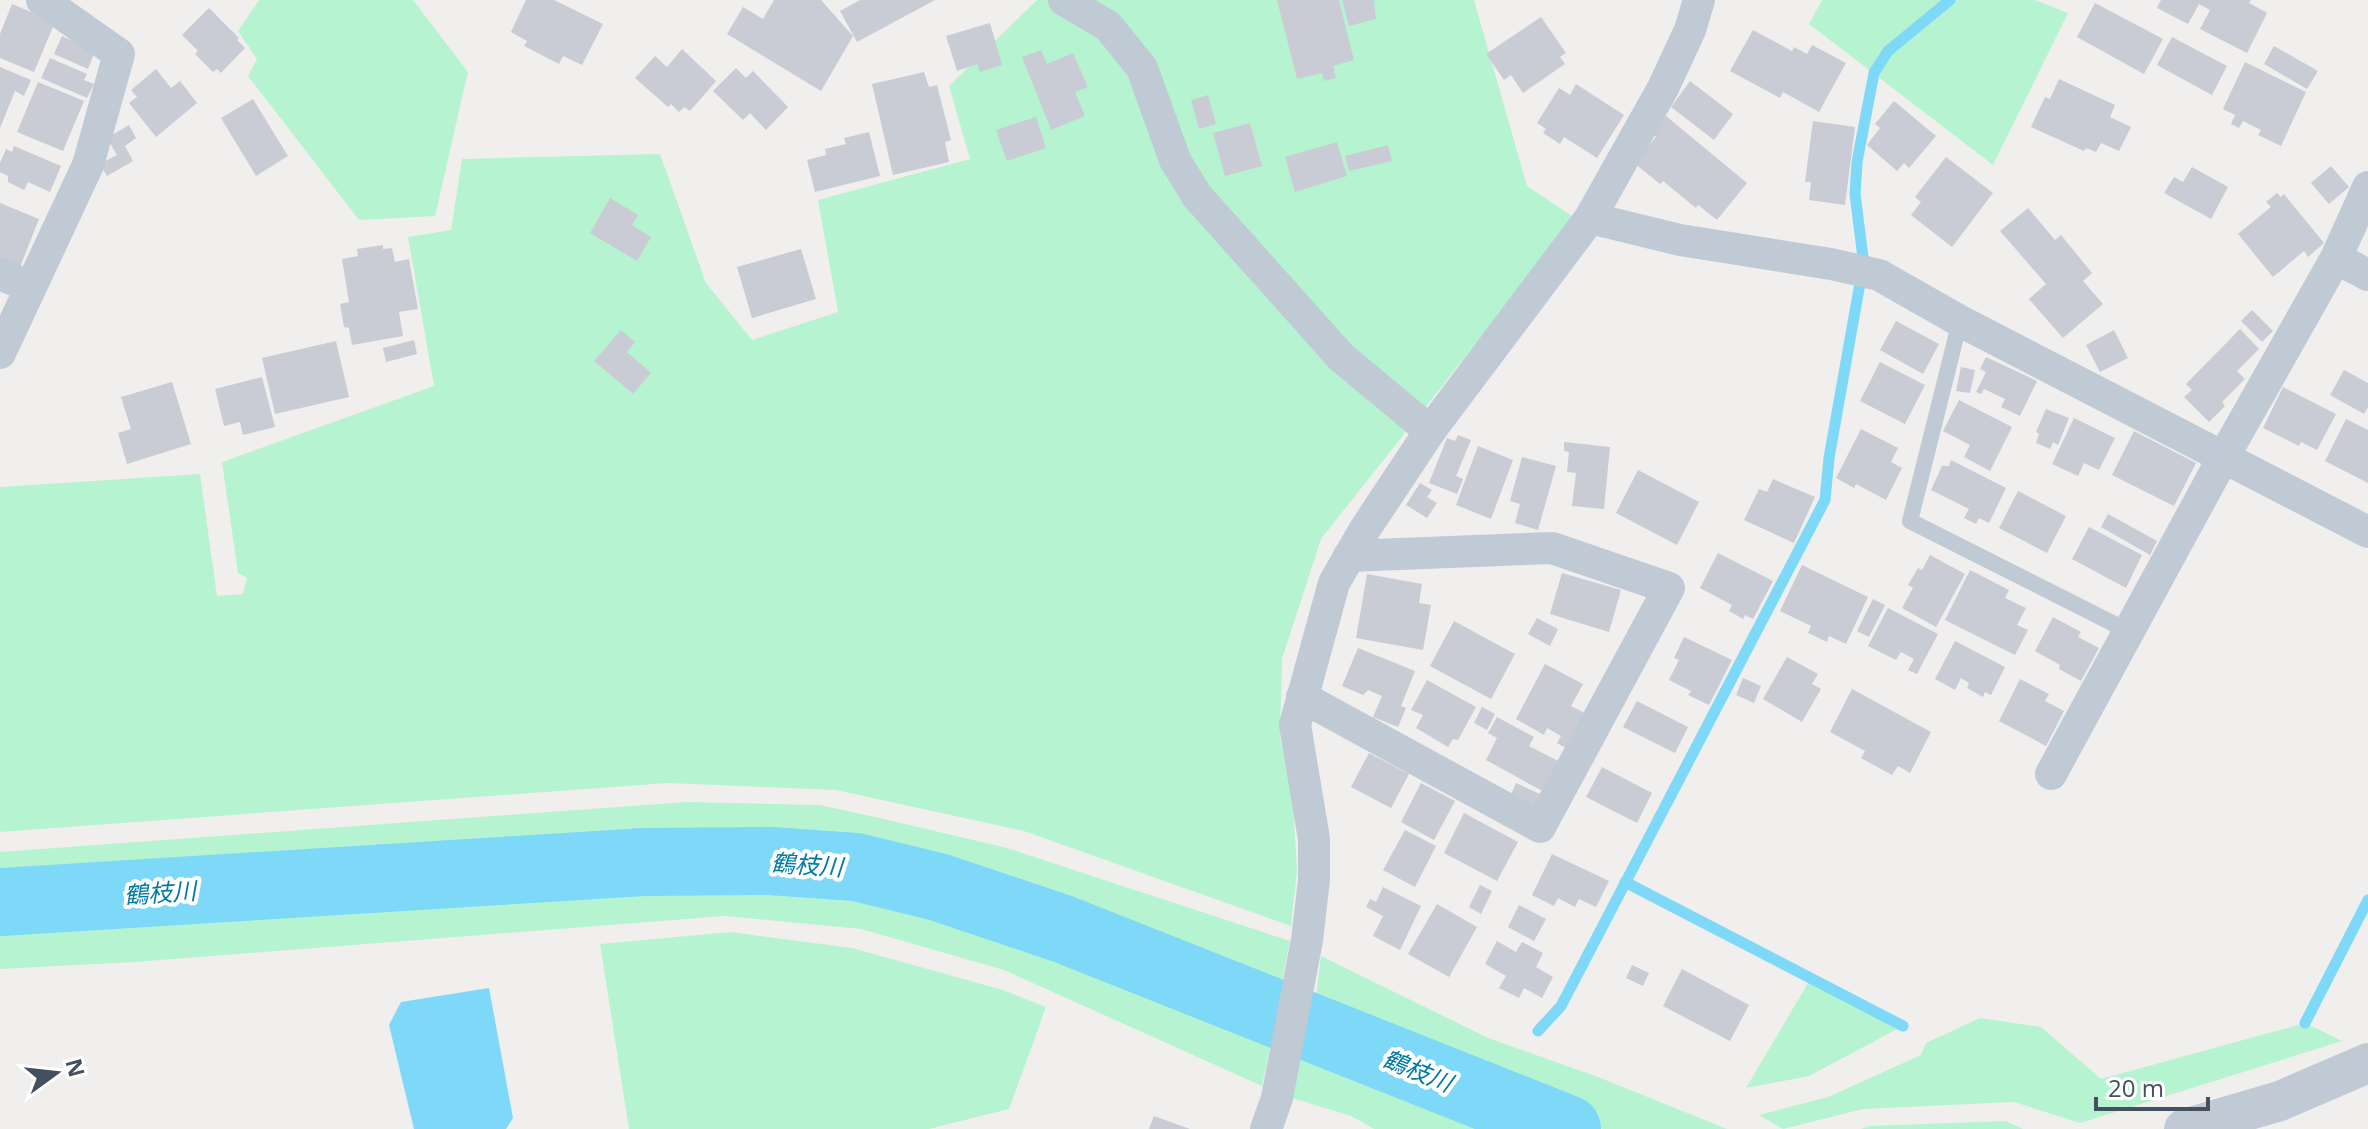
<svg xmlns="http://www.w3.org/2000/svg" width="2368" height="1129" viewBox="0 0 2368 1129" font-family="'Open Sans','Noto Sans JP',sans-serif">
	<rect width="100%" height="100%" fill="#f1eeee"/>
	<g fill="#b6f4d1">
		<polygon points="259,0 413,0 468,72 435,216 359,220 248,76 257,59 238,31"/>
		<polygon points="1037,0 1474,0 1527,186 1575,218 1321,539 1282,659 1280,737 1293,801 1297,871 1291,926 1024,831 836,790 668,783 0,832 0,487 200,474 217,596 243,594 247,578 238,573 222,462 434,386 408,237 451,230 462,159 660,154 706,283 752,340 838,312 818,200 970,159 949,86"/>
		<polygon points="1822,0 2035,0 2068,13 1993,165 1809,24"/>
		<polygon points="686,802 820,805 884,819 1007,848 1290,941 1278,1001 1015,901 916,873 837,853 717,845 0,895 0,852"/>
		<polygon points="739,870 880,887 998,920 1274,1026 1262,1086 1004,970 861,929 725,916 135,962 0,969 0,921"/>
		<polygon points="730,932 852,948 1003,990 1046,1007 1009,1109 929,1129 629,1129 600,944"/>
		<polygon points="1321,956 1488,1038 1598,1077 1727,1129 1603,1129 1314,1014"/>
		<polygon points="1811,978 1903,1026 1809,1076 1746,1088"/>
		<polygon points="1980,1018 2041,1027 2101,1079 2305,1023 2342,1041 2080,1123 2014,1102 1863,1109 1783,1129 1759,1115 1828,1097 1921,1055 1926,1043"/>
		<polygon points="1305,1039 1533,1129 1374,1129 1351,1116 1292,1098"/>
		<polygon points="2006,1121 2023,1129 1861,1129 1869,1126"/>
	</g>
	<polygon fill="#7ed8f7" points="489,988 513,1118 506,1129 414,1129 389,1025 401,1002"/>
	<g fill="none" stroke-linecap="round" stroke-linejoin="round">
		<g stroke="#7ed8f7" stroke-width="11">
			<polyline points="1863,258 1855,194 1857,162 1874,73 1888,51 1950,0"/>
			<polyline points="1625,882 1903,1026"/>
			<polyline points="2305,1023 2368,900"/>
			<polyline points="1538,1031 1561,1006 1825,500 1829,458 1860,283"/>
		</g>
		<polyline stroke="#7ed8f7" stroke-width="68" points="0,902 644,862 770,861 856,867 938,887 1063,929 1567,1129"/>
	</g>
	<g fill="#c9ccd4">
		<polygon points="526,0 554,0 603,24 582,65 563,56 559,64 524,46 527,41 511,32"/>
		<polygon points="774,0 821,0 853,36 821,91 727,34 743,7 763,19"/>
		<polygon points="860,0 935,0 857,42 840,11"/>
		<polygon points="1277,0 1339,0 1354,60 1333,66 1336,78 1324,81 1322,73 1297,79"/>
		<polygon points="1342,0 1374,0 1376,19 1349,26"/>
		<polygon points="2161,0 2251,0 2249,3 2267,13 2247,53 2200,29 2210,10 2199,4 2188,24 2157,8"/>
		<polygon points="2095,3 2163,39 2144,74 2077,37"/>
		<polygon points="12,4 55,22 34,72 0,58 0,34"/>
		<polygon points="209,8 239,38 237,40 245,48 221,73 217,69 213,72 195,54 198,51 182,35"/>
		<polygon points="1541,17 1566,53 1560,57 1565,64 1523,93 1511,75 1504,80 1486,54"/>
		<polygon points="990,23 1002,65 980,72 977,64 957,71 946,36"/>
		<polygon points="1753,30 1792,51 1794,47 1807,54 1812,45 1846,63 1819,112 1783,92 1780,98 1730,71"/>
		<polygon points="62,36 95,51 88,69 54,54"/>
		<polygon points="2172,37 2227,66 2212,95 2157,65"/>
		<polygon points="2274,46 2318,71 2307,89 2264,64"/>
		<polygon points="682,49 716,81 690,111 684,107 679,112 671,104 668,107 635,78 655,56 667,67"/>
		<polygon points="1041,50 1047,64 1073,53 1088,87 1075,92 1085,116 1051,130 1022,57"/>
		<polygon points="50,58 87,74 84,80 94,84 87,98 41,78"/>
		<polygon points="2245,62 2306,92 2281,146 2258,135 2261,130 2243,121 2239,128 2231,124 2235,115 2223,109"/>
		<polygon points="0,67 31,80 24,96 15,91 0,128"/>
		<polygon points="736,68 746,78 753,71 788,107 766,130 750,113 743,120 713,91"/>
		<polygon points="156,69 171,88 180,81 197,103 156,137 129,103 137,97 131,90"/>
		<polygon points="924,72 929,87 937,85 951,140 945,142 949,162 893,175 872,84"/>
		<polygon points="2059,79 2115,105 2110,117 2131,127 2119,151 2101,143 2096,152 2086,148 2084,151 2031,127 2045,97 2050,99"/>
		<polygon points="1690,81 1733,114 1714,140 1671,107"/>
		<polygon points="38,82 84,101 63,151 17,132"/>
		<polygon points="1576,84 1624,115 1597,158 1564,137 1560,144 1543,133 1546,129 1537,123 1559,88 1570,95"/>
		<polygon points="1208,95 1216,124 1199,129 1191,100"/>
		<polygon points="253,99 288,156 256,176 221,118"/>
		<polygon points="1894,101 1936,136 1909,168 1904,163 1897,171 1867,145 1880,128 1875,124"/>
		<polygon points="1666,116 1747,183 1717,220 1698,205 1696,208 1663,181 1660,184 1634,163 1656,137 1652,133"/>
		<polygon points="1036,117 1046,148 1007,161 996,130"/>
		<polygon points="1813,121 1855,127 1845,205 1809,200 1811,182 1805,182"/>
		<polygon points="1250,123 1262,166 1225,176 1213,133"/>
		<polygon points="129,125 136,138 125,146 133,161 107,176 100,164 117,155 107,138"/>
		<polygon points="869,132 880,176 815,192 807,160 826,155 825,149 846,144 844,138"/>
		<polygon points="1337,142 1347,176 1295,192 1285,157"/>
		<polygon points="1388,145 1392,161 1349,171 1345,156"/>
		<polygon points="14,146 61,166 50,192 28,182 24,190 8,182 8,176 0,172 0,163 6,149 12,152"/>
		<polygon points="1946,157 1993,193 1952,247 1911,215 1921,202 1915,197"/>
		<polygon points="2331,166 2349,187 2329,204 2311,183"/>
		<polygon points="2192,167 2228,187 2211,219 2164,193 2174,177 2183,182"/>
		<polygon points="2277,193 2281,197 2284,194 2324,243 2308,257 2304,251 2273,277 2238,234 2271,207 2266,202"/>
		<polygon points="610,198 638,215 632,225 651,237 637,261 590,233"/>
		<polygon points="0,203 39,219 20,267 0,259"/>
		<polygon points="2028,208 2055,240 2061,235 2092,273 2083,281 2103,304 2063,338 2029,299 2046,284 2000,231"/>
		<polygon points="383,245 383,249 392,248 395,262 409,259 418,309 399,312 403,336 352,345 349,328 344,327 340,304 349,302 342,259 358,256 357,249"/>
		<polygon points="801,249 816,299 752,318 737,267"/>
		<polygon points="2252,310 2273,331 2262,342 2241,321"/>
		<polygon points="1896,321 1939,344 1923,374 1880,350"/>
		<polygon points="2240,329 2259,349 2237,371 2245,379 2222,402 2225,406 2209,422 2184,397 2192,390 2186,384"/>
		<polygon points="621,330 635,342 627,352 651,373 633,394 594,361"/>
		<polygon points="2114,330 2128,358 2100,372 2086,345"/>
		<polygon points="414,340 417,354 386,362 383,348"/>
		<polygon points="336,341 349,397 275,414 262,358"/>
		<polygon points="1986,357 2037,381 2020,416 2001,407 2005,399 1984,389 1981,394 1976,392 1986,372 1980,369"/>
		<polygon points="1880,362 1925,385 1905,424 1860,401"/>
		<polygon points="1961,367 1975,370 1970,393 1956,391"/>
		<polygon points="2344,370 2368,383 2368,407 2364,414 2330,395"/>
		<polygon points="262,377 275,427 243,435 240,422 224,426 215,389"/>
		<polygon points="172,382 191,444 127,464 118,433 131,429 121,397"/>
		<polygon points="2283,387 2336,414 2317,450 2301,442 2299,446 2263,428"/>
		<polygon points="1959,400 2012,427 1990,471 1964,457 1970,445 1943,431"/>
		<polygon points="2046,409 2069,418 2058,445 2053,442 2050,449 2036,443 2039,434 2036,432"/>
		<polygon points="2074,418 2115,438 2099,470 2084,463 2078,476 2052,464"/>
		<polygon points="2346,419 2368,430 2368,483 2325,461"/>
		<polygon points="1861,429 1898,448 1891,462 1902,468 1886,500 1856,484 1854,488 1836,478"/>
		<polygon points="2134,431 2196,463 2174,506 2112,475"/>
		<polygon points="1458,435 1471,440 1456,476 1463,479 1457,494 1429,483 1447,438 1455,441"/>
		<polygon points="1564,442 1610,447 1604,509 1572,506 1576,473 1567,472 1569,452 1564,451"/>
		<polygon points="1478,446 1513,460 1491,519 1456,505"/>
		<polygon points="1522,457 1556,466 1538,530 1515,523 1520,504 1510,501"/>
		<polygon points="1951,460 2006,488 1989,523 1979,518 1976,524 1964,518 1969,509 1931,490 1942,466 1949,466"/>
		<polygon points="1638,470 1699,502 1677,545 1616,513"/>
		<polygon points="1773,479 1815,497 1794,543 1744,520 1759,489 1767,492"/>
		<polygon points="1420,483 1432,490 1427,497 1437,503 1427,518 1406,505"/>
		<polygon points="2018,491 2066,516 2047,553 1999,528"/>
		<polygon points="2108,514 2157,541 2150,555 2101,527"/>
		<polygon points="2089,527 2142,555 2126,588 2072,559"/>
		<polygon points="1718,553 1773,581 1753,619 1745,615 1743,619 1729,611 1732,605 1700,588"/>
		<polygon points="1930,555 1965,574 1936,627 1902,608 1913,588 1908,585 1918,568 1922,570"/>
		<polygon points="1802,565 1868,597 1846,644 1829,636 1827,642 1808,633 1811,626 1780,611"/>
		<polygon points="1970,570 2009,590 2005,598 2026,608 2017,625 2028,630 2015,655 1945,620"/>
		<polygon points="1562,573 1621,590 1609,632 1550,614"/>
		<polygon points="1367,574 1422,584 1419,603 1431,605 1423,650 1356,638"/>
		<polygon points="1873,599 1885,605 1869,637 1857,631"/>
		<polygon points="1888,608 1938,634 1917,674 1908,670 1914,659 1901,652 1896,660 1868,646"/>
		<polygon points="2053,617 2081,632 2078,637 2099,648 2081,681 2059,669 2060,665 2035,651"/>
		<polygon points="1537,618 1558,629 1550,646 1528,634"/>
		<polygon points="1454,621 1515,654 1491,699 1430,666"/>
		<polygon points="1684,637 1732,660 1709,705 1688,695 1691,691 1669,680 1679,660 1674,658"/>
		<polygon points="1955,641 2005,667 1991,695 1985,692 1983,697 1967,688 1969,683 1961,678 1955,690 1935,679"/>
		<polygon points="1358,648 1415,671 1401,706 1406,708 1398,727 1373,717 1382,696 1368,690 1363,695 1342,686"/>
		<polygon points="1787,657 1818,674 1812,684 1821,689 1802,722 1763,699"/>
		<polygon points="1545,664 1583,684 1571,706 1585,713 1566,748 1557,743 1561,736 1547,728 1544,735 1516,719"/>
		<polygon points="1743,678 1761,686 1754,703 1736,695"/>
		<polygon points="2020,679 2049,694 2045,701 2064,711 2046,746 1999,721"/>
		<polygon points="1427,680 1476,707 1458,740 1453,739 1448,747 1416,728 1423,715 1411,710"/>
		<polygon points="1852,689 1931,732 1910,773 1898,766 1892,775 1861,758 1865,751 1830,732"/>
		<polygon points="1637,701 1688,727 1675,753 1623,727"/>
		<polygon points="1482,707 1495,714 1487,730 1474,723"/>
		<polygon points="1497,717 1534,737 1529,746 1560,762 1544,792 1486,760 1497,738 1488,733"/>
		<polygon points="1369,753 1409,774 1391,808 1351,787"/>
		<polygon points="1602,767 1652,793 1637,823 1586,797"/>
		<polygon points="1421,783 1455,801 1434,840 1401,822"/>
		<polygon points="1516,783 1540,794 1535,806 1511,795"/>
		<polygon points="1464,813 1518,842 1497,881 1444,853"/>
		<polygon points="1405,830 1436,846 1415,887 1383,870"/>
		<polygon points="1552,854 1609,881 1596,907 1579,899 1575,907 1558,898 1554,906 1532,895"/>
		<polygon points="1480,885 1492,891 1481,914 1469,907"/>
		<polygon points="1383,887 1421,906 1400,950 1373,936 1383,916 1366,907 1370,899 1376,902"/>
		<polygon points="1437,904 1477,927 1449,977 1408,954"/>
		<polygon points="1519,905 1546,919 1534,941 1508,927"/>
		<polygon points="1497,941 1516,952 1522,942 1543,953 1536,967 1553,977 1542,998 1524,988 1519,998 1499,988 1506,976 1485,964"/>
		<polygon points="1632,965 1649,973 1643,986 1626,978"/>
		<polygon points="1682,969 1749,1005 1730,1041 1663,1006"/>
		<polygon points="1154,1116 1190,1129 1149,1129"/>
	</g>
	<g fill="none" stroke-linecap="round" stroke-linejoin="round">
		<polyline stroke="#bfcad5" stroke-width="16" points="1960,321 1910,521 2128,631"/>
		<g stroke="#bfcad5" stroke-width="32">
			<polyline points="1064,0 1108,26 1142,68 1175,160 1197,196 1341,357 1430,431"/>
			<polyline points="1590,218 1680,240 1831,264 1879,275 1960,321 2368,532"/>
			<polyline points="2336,258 2368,275"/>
			<polyline points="0,274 30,287"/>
			<polyline points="0,353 88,165 119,54 42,0"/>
			<polyline points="1302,697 1540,827 1669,588 1552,548 1349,556"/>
			<polyline points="2051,774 2223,458 2336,258 2368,187"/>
			<polyline points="1266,1129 1277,1098 1307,940 1314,880 1314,839 1295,725 1334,583 1365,529 1430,431 1590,218 1663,88 1690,30 1699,0"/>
		</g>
		<polyline stroke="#bfcad5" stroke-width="40" points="2184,1129 2280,1101 2368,1063"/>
	</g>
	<g text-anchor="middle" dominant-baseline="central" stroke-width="8" stroke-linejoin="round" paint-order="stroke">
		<g font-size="24" font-style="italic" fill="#027aa5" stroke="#fff">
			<text transform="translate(807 864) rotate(4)">鶴枝川</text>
			<text transform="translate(160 892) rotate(-4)">鶴枝川</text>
			<text transform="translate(1418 1070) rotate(22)">鶴枝川</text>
		</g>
	</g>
	<g transform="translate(56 1073) rotate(75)" stroke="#ffffff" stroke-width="6" paint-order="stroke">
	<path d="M0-6L14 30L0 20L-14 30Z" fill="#44505e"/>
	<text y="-12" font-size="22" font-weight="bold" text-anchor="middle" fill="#44505e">N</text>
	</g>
	<path d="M2096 1097v12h112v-12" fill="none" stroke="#44505e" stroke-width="4"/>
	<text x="2108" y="1097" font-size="24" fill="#44505e" stroke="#ffffff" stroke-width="6" paint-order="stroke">20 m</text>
</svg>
